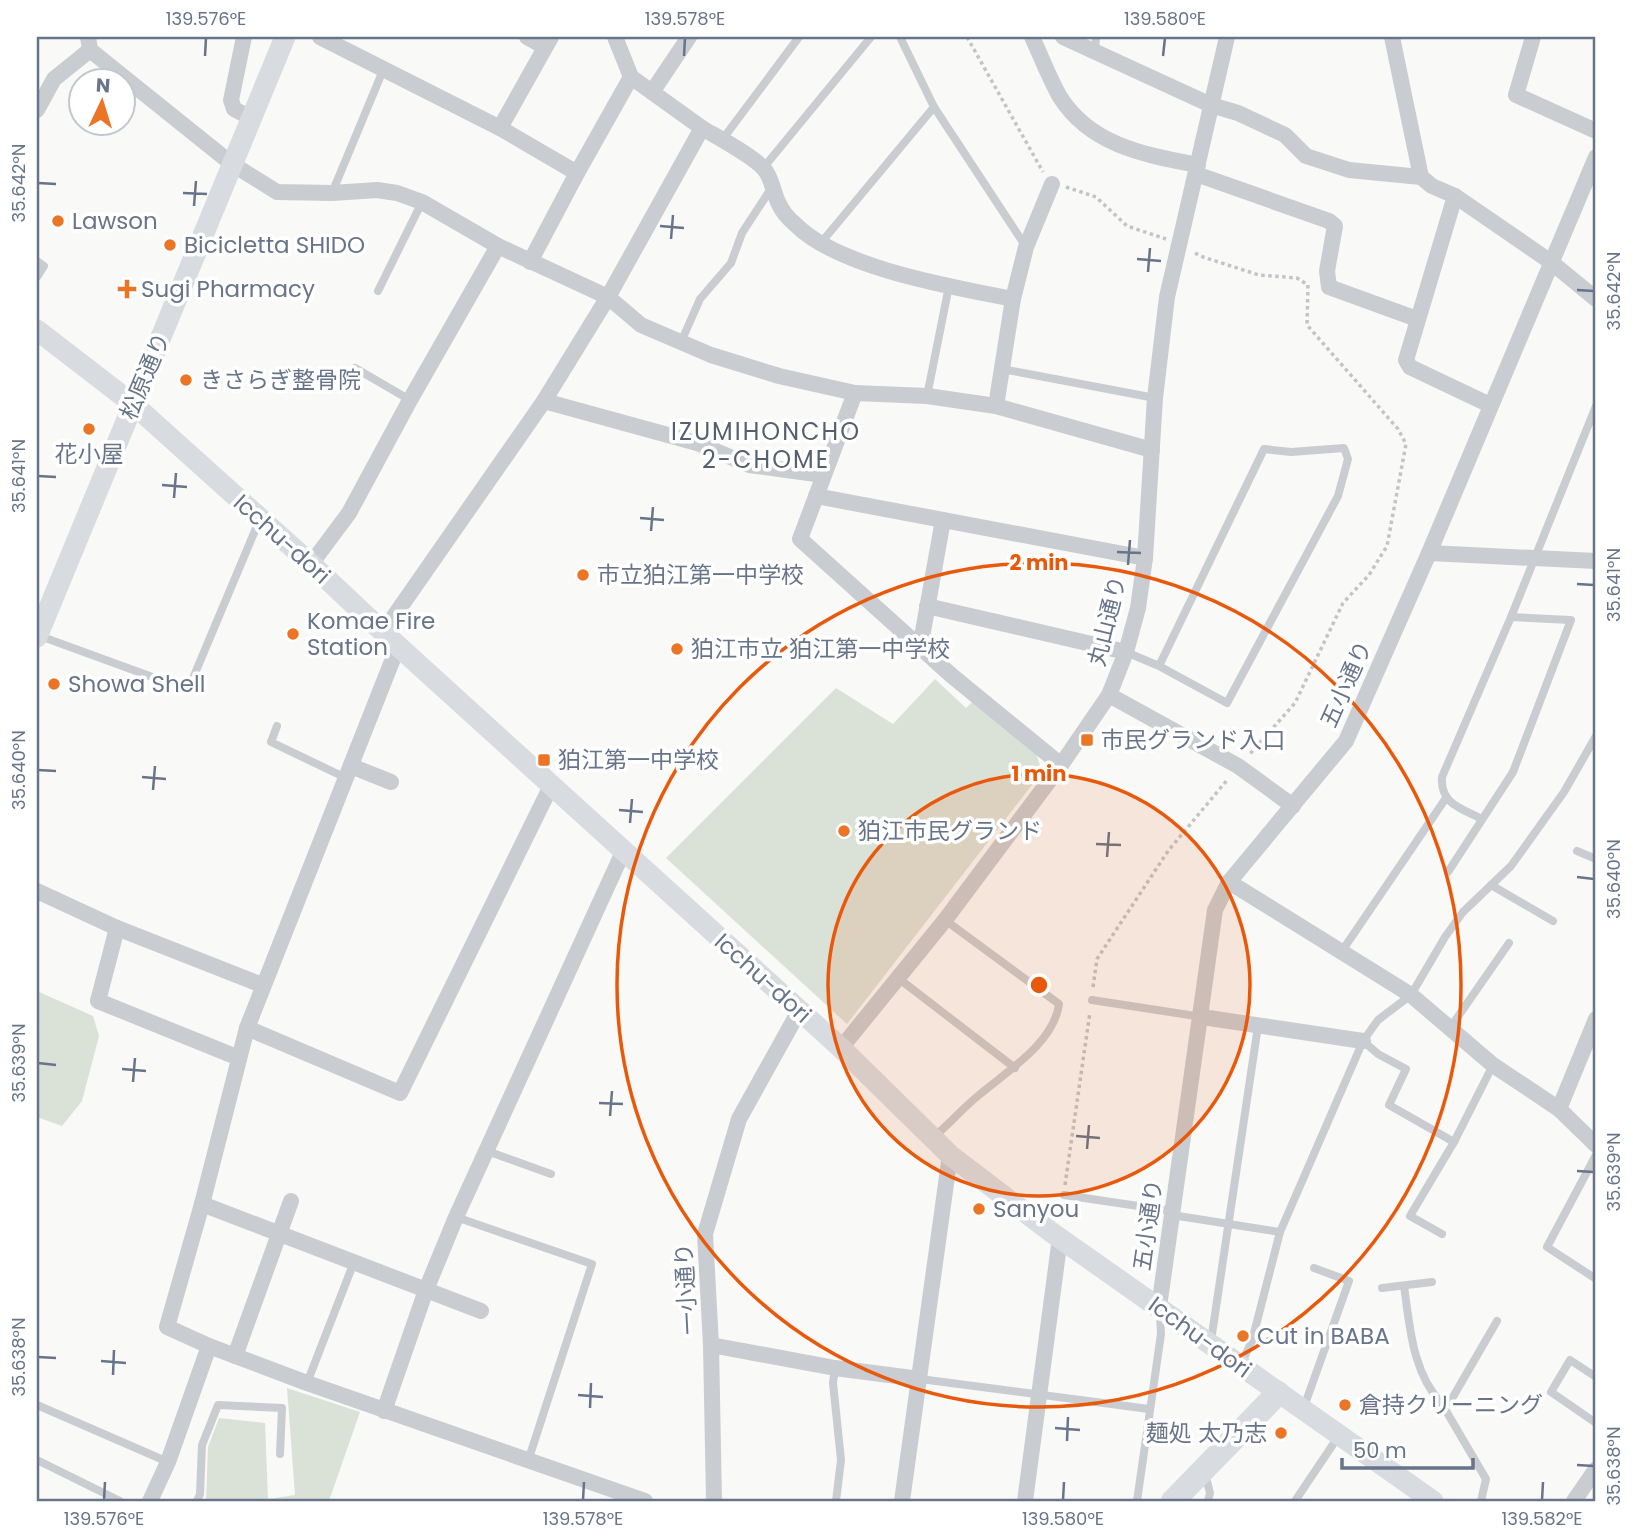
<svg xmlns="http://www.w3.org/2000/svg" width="1633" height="1538" viewBox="0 0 1633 1538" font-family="Poppins,'Noto Sans JP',sans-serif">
	<rect width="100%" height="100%" fill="#f9f9f7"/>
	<g fill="#dae2d8">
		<polygon points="935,679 966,708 972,702 1036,753 1042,772 847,1024 666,858 836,688 893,724"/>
		<polygon points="37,991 93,1016 99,1036 82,1101 62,1126 37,1117"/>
		<polygon points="287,1388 360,1412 329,1501 206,1501 208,1447 219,1418 265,1423 268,1499 295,1495"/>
	</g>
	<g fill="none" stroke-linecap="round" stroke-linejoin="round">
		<g stroke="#c3c4c7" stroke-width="3.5" stroke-dasharray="3.5 3.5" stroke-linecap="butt">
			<polyline points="967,37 1043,172"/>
			<polyline points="1066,187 1096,197 1127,226 1166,239"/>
			<polyline points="1195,253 1203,257 1259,275 1297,278 1308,285 1307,325 1398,429 1406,444 1387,546 1369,575 1343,603 1295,703 1249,755"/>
			<polyline points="1093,987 1097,959 1168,851 1228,779"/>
			<polyline points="1065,1185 1090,1012"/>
		</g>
		<g stroke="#c9ccd0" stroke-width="8">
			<polyline points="900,37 934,107 1026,247"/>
			<polyline points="1095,51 1096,37"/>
			<polyline points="722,140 799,37"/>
			<polyline points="764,167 871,37"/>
			<polyline points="332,193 384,68"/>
			<polyline points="820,244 934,107"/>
			<polyline points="37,261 44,266 37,277"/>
			<polyline points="378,291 422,202"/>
			<polyline points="681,342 700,299 731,263 742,233 772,187"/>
			<polyline points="355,368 410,400"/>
			<polyline points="1002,369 1155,398"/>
			<polyline points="927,396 949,286"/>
			<polyline points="40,636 188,690 259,521"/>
			<polyline points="1126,652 1159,666 1227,703 1338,496 1348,459 1344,448 1291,452 1264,449 1159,666"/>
			<polyline points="277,726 271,742 346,778"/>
			<path d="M 1482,819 C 1461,808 1440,804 1442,777 L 1511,617 L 1596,406"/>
			<polyline points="1577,851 1596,859"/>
			<polyline points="1448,872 1513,772 1571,620 1511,617"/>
			<polyline points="1491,885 1553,921"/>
			<polyline points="1342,951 1446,798"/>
			<polyline points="898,978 1015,1068"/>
			<polyline points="1092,1000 1202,1017"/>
			<polyline points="1450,1028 1509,943"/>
			<polyline points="1363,1041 1378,1054 1406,1069 1389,1105 1454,1142"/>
			<path d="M 935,1136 C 950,1123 963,1108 979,1095 C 1006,1072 1054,1043 1059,1004 L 945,920"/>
			<polyline points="487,1151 551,1174"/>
			<polyline points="1596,1155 1547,1247 1596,1279"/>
			<polyline points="1064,1195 1172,1211"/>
			<polyline points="1172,1215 1280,1232"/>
			<polyline points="456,1217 592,1264 528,1461"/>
			<polyline points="1442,1234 1410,1216 1454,1142 1493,1065"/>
			<path d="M 1404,1286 C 1410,1327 1412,1372 1442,1404 L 1486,1479 L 1481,1501"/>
			<polyline points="1382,1288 1432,1282"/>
			<polyline points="1211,1341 1258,1026"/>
			<polyline points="1241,1364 1252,1341 1280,1232 1363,1041 1378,1020 1411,995 1445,937 1463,912 1511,866 1564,792 1596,736"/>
			<polyline points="835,1368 833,1383 841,1460 836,1501"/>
			<polyline points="1596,1377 1570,1360 1551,1392 1596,1423"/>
			<polyline points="920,1379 1149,1409"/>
			<polyline points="307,1383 354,1262"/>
			<polyline points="1442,1404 1450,1402 1497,1321"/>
			<polyline points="37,1405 168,1462"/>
			<polyline points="1304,1407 1349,1281 1314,1268"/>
			<polyline points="37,1460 120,1501"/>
			<polyline points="1205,1474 1210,1493 1208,1501"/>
			<polyline points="197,1501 200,1494 202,1445 218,1405 282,1408 280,1454"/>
			<polyline points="1137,1501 1161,1334 1160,1314"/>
			<polyline points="1295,1501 1338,1437"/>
		</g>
		<g stroke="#c9ccd0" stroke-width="16">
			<polyline points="88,37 90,50 232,164 277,192 332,193 377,190 397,193 422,202 498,246"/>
			<polyline points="244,37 231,100 234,109 251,118"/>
			<polyline points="320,37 500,128 577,173 530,262"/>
			<polyline points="527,37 545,47"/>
			<path d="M 1032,37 C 1041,56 1049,78 1060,97 C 1091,146 1146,155 1198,165"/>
			<polyline points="1063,37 1211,105 1238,113 1285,135 1306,156 1349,170 1421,177 1432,186 1455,196 1551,262 1596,299"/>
			<polyline points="1392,37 1421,177"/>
			<polyline points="1533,37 1516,95 1596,131"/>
			<polyline points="652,92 689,37"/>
			<polyline points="37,110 54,79 90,50"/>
			<polyline points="500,128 551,37"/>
			<path d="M 702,128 C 717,137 755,157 765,170 C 773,181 773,193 779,204 C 782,211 790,220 796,225 C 839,268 953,287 1013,299"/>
			<polyline points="577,173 631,77 615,37"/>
			<polyline points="1196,174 1329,221 1335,226 1327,271 1329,287 1417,319"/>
			<polyline points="1455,196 1406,360 1410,367 1490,405"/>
			<polyline points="855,393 927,396 996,406 1152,450"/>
			<polyline points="544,401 697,443 749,465 823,475"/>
			<polyline points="996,406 1013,299 1026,247 1052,184"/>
			<polyline points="816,496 1145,558"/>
			<polyline points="1429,553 1596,561"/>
			<polyline points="311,564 349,513 410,400 498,246 608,297 702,128 631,77"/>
			<polyline points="927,606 1126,652"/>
			<polyline points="383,632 544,401 608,297 641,325 711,355 779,376 855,393 800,539 951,675 1061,765"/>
			<polyline points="398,646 247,1028 202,1204 167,1327 209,1346 307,1383 645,1501"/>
			<polyline points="920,648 943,520"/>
			<polyline points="1109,695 1238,766 1293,806"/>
			<polyline points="351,766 391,782"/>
			<polyline points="1229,882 1411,995 1493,1065 1559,1109 1596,1145"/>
			<polyline points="37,891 117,928 262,985"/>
			<polyline points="117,928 98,1001 239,1058"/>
			<polyline points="1202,1017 1363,1041"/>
			<polyline points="247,1028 400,1093 551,786"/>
			<polyline points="841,1048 945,920 1061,765 1109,695 1126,652 1138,608 1145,558 1155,398 1167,297 1227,37"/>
			<polyline points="1559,1109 1596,1019"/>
			<polyline points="202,1204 481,1311"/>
			<polyline points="1159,1307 1215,910 1229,882 1346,741 1429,553 1596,157"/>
			<polyline points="711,1345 835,1368 920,1379"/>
			<polyline points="235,1356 291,1201"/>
			<polyline points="384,1411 426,1290 456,1217 623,852"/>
			<polyline points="150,1501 168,1462 209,1346"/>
			<polyline points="714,1501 711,1345 705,1234 739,1119 799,1011"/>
			<polyline points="902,1501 950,1155"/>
			<polyline points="1025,1501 1060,1238"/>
			<polyline points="1574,1501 1596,1469"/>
		</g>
		<g stroke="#d8dbe0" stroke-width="21">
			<polyline points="37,330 133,404 311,564 398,646 841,1048 950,1155 1051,1232 1433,1501"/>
			<polyline points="37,637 285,37"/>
		</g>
		<polyline stroke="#d8dbe0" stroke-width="24" points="1173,1501 1278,1393"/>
	</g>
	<path fill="none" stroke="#677489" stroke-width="2.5" d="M 205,56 L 206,38M 684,56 L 685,38M 1163,56 L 1165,38M 38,183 L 56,184M 183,193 L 207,194M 194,206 L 196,181M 660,226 L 684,228M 671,239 L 673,215M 1137,259 L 1161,261M 1148,272 L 1150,248M 1577,290 L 1594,291M 38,476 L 56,477M 162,485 L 187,487M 174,498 L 176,473M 640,518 L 664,520M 651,531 L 653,507M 1117,552 L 1141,553M 1128,565 L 1130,540M 1577,584 L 1594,585M 38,770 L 56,771M 142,777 L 166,779M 153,790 L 155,766M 619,810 L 643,812M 630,823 L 632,799M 1096,844 L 1121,845M 1107,857 L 1109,832M 1577,877 L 1594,879M 38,1063 L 56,1065M 122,1069 L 146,1071M 133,1082 L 135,1058M 599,1103 L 623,1104M 610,1116 L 612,1091M 1076,1136 L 1100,1138M 1087,1149 L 1089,1125M 1577,1171 L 1594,1172M 38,1357 L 56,1358M 101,1361 L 126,1363M 113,1375 L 114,1350M 578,1395 L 603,1397M 590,1408 L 591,1383M 1055,1428 L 1080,1430M 1067,1441 L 1068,1417M 1577,1465 L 1594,1466M 104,1500 L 105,1482M 583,1500 L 584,1482M 1063,1500 L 1064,1482M 1542,1500 L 1543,1482"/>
	<circle cx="1039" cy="985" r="211" fill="#e8590c" fill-opacity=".12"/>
	<g fill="none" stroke="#e8590c" stroke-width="3.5">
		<circle cx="1039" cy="985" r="211"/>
		<circle cx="1039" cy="985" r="422"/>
	</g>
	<g fill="#eb7425" stroke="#fff" stroke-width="2.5">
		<circle cx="58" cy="221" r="7"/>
		<circle cx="170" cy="245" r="7"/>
		<path d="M123.5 278.5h7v7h7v7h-7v7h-7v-7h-7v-7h7z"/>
		<circle cx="186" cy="380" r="7"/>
		<circle cx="89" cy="429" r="7"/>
		<circle cx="583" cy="575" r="7"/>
		<circle cx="293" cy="634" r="7"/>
		<circle cx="677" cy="649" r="7"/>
		<circle cx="54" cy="684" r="7"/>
		<rect x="1080" y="733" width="14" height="14" rx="3.5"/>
		<rect x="537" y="753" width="14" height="14" rx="3.5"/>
		<circle cx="844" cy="831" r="7"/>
		<circle cx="979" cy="1209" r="7"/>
		<circle cx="1243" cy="1336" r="7"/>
		<circle cx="1345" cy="1405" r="7"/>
		<circle cx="1281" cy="1433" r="7"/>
	</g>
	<g text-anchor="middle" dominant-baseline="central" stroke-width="7" stroke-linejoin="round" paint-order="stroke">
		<g font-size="23" fill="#677489" stroke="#fff" text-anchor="start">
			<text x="72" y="221">Lawson</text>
			<text x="184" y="245">Bicicletta SHIDO</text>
			<text x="141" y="289">Sugi Pharmacy</text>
			<text x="200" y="380">きさらぎ整骨院</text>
			<text x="89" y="454" text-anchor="middle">花小屋</text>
			<text x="597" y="575">市立狛江第一中学校</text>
			<text x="307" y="621">Komae Fire<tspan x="307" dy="26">Station</tspan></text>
			<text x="691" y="649">狛江市立 狛江第一中学校</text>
			<text x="68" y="684">Showa Shell</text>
			<text x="1101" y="740">市民グランド入口</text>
			<text x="558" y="760">狛江第一中学校</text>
			<text x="858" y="831">狛江市民グランド</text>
			<text x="993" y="1209">Sanyou</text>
			<text x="1257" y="1336">Cut in BABA</text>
			<text x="1359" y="1405">倉持クリーニング</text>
			<text x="1267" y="1433" text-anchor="end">麺処 太乃志</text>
		</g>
		<g font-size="23" fill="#677489" stroke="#fff">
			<text transform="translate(145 376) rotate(-67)">松原通り</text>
			<text transform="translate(282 539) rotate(42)">Icchu-dori</text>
			<text transform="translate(1107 621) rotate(-76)">丸山通り</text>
			<text transform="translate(1346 684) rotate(-66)">五小通り</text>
			<text transform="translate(763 978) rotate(42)">Icchu-dori</text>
			<text transform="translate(1148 1225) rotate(-82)">五小通り</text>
			<text transform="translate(686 1289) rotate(-93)">一小通り</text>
			<text transform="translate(1200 1337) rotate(36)">Icchu-dori</text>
		</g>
		<g font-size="24" letter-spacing="2" fill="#555f6e" stroke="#fff">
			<text x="766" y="431">IZUMIHONCHO<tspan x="766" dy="28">2-CHOME</tspan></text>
		</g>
	</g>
	<circle cx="1039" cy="985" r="10" fill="#e8590c" stroke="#fff" stroke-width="3.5"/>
	<g font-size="21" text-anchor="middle" font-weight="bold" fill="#e8590c" stroke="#fff" stroke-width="7" stroke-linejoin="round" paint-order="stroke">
		<text x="1039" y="570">2 min</text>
		<text x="1039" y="781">1 min</text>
	</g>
	<rect width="1633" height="1538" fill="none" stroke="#ffffff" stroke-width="77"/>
	<g transform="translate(102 102) rotate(4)"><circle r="33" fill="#ffffff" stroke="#c2c7d0" stroke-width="2"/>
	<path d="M0-5L12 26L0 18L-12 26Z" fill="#eb7425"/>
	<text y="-10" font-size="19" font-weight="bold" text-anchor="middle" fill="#677489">N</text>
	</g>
	<path d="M1342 1458v10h131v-10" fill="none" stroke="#677489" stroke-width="3.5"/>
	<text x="1353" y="1458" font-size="21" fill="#677489" stroke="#ffffff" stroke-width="5" paint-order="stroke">50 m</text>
	<rect x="38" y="38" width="1556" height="1462" fill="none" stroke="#677489" stroke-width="2.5"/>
	<g font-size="18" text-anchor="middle" fill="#677489">
		<text x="206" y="25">139.576°E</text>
		<text x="685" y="25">139.578°E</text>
		<text x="1165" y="25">139.580°E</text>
		<text transform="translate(19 183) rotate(-90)" y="6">35.642°N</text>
		<text transform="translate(1614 291) rotate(-90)" y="6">35.642°N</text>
		<text transform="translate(19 476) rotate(-90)" y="6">35.641°N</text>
		<text transform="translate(1614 585) rotate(-90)" y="6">35.641°N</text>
		<text transform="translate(19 770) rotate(-90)" y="6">35.640°N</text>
		<text transform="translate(1614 879) rotate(-90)" y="6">35.640°N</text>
		<text transform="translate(19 1063) rotate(-90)" y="6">35.639°N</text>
		<text transform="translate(1614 1172) rotate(-90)" y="6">35.639°N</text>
		<text transform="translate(19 1357) rotate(-90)" y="6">35.638°N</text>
		<text transform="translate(1614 1466) rotate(-90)" y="6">35.638°N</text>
		<text x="104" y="1525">139.576°E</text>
		<text x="583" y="1525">139.578°E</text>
		<text x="1063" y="1525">139.580°E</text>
		<text x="1542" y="1525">139.582°E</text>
	</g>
</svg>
